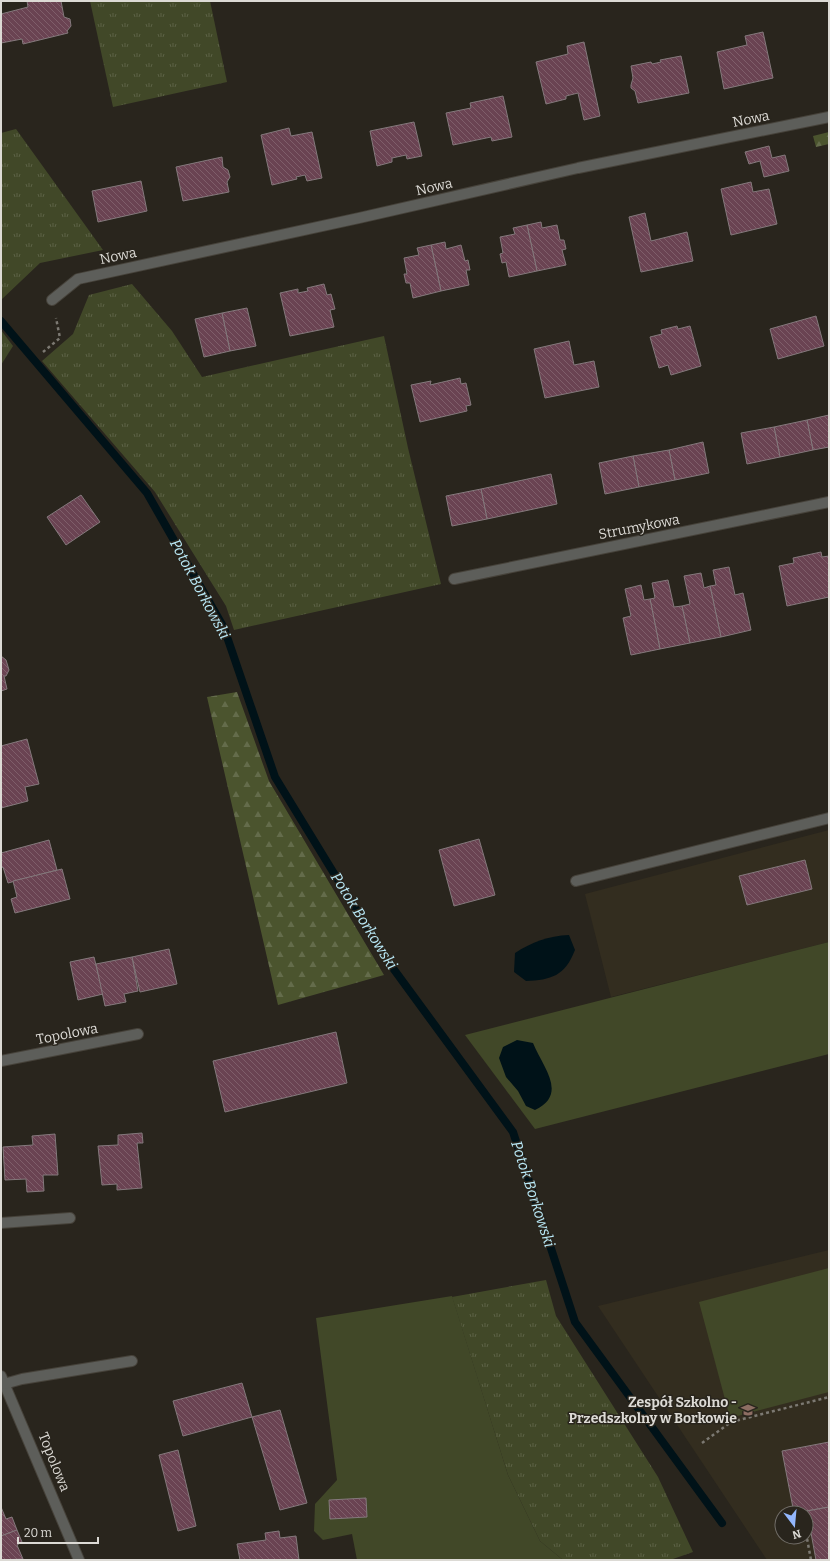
<svg xmlns="http://www.w3.org/2000/svg" width="830" height="1561" viewBox="0 0 830 1561" font-family="Bitter,serif">
	<defs>
		<pattern id="grass-tufts" width="24" height="20" patternUnits="userSpaceOnUse"><rect width="24" height="20" fill="#414828"/><path d="M3 7l-1-3M5 7V3M7 7l1-3M15 17l-1-3M17 17v-4M19 17l1-3" fill="none" stroke="#5c6246"/></pattern>
		<pattern id="forest-firs" width="22" height="20" patternUnits="userSpaceOnUse"><rect width="22" height="20" fill="#4b542e"/><path d="M5 1l3.5 6h-7zM16 11l3.5 6h-7z" fill="#646c4b"/></pattern>
		<pattern id="building-back-hatch" width="6" height="6" patternUnits="userSpaceOnUse"><rect width="6" height="6" fill="#6a4352"/><path d="M-1 5l2 2M0 0l6 6M5-1l2 2" fill="none" stroke="#7f5e6a"/></pattern>
	</defs>
	<rect width="100%" height="100%" fill="#29251d"/>
	<g fill="#332d1f" fill-rule="evenodd">
		<polygon points="829,830 829,942 611,997 585,894"/>
		<path d="M 829,1250 L 829,1560 L 767,1560 L 598,1306 ZM 782,1513 L 806,1513 L 806,1537 L 782,1537 Z"/>
	</g>
	<g fill="url(#grass-tufts)">
		<polygon points="90,1 210,1 227,82 113,107"/>
		<polygon points="16,129 103,250 40,263 1,300 1,133"/>
		<polygon points="132,284 172,331 202,377 384,336 408,448 441,584 234,630 226,606 155,492 42,361 73,334 89,295"/>
		<polygon points="1,330 13,346 1,365"/>
		<polygon points="546,1280 556,1316 658,1477 693,1552 670,1560 563,1560 540,1541 508,1475 452,1297"/>
	</g>
	<g fill="url(#forest-firs)">
		<polygon points="829,132 829,144 816,147 813,136"/>
		<polygon points="237,692 269,781 384,975 278,1005 207,697"/>
	</g>
	<g fill="#414828">
		<polygon points="829,942 829,1054 535,1129 465,1035"/>
		<polygon points="829,1268 829,1392 730,1418 699,1302"/>
		<polygon points="452,1296 508,1475 540,1541 563,1560 357,1560 352,1534 323,1540 314,1531 315,1504 337,1480 316,1318"/>
	</g>
	<g fill="#001218">
		<path d="M 569,935 L 575,950 C 565,976 551,980 526,981 L 514,972 L 515,953 C 532,942 548,936 569,935 Z"/>
		<path d="M 517,1040 L 533,1043 C 542,1066 569,1094 535,1110 L 526,1106 L 518,1091 L 506,1077 L 499,1058 L 503,1047 Z"/>
	</g>
	<g fill="none" stroke-linecap="round" stroke-linejoin="round">
		<polyline stroke="#001218" stroke-width="8" points="1,321 147,493 224,628 275,777 387,960 513,1132 575,1322 722,1523"/>
	</g>
	<g fill="url(#building-back-hatch)" stroke="#84797c">
		<polygon points="27,1 61,1 64,17 70,19 71,26 67,31 68,33 23,44 22,39 1,43 1,14 28,7"/>
		<polygon points="763,32 773,78 724,89 717,52 747,45 745,36"/>
		<polygon points="584,42 600,116 584,120 578,93 566,96 566,99 546,104 536,62 568,54 567,46"/>
		<polygon points="681,56 689,93 638,103 635,91 631,88 631,85 633,78 631,66 651,62 652,64 661,62 660,60"/>
		<polygon points="503,96 512,137 492,141 491,137 453,145 446,113 471,108 470,103"/>
		<polygon points="414,122 422,156 407,159 406,155 392,158 392,162 377,166 370,131"/>
		<polygon points="289,128 291,136 312,132 322,178 307,181 305,175 296,177 297,179 272,185 261,135"/>
		<polygon points="769,146 772,158 785,155 789,171 764,177 760,161 749,164 745,152"/>
		<polygon points="222,157 223,167 228,170 230,177 227,182 229,192 183,201 176,167"/>
		<polygon points="141,181 147,211 98,222 92,191"/>
		<polygon points="751,182 753,192 769,189 777,224 731,235 721,189"/>
		<polygon points="645,213 651,241 687,232 693,261 641,272 629,217"/>
		<polygon points="541,222 542,228 557,225 560,240 564,240 566,249 562,250 566,265 537,271 527,225"/>
		<polygon points="527,225 537,271 509,277 506,262 502,263 500,254 503,253 500,237 515,234 513,228"/>
		<polygon points="445,242 446,249 461,245 465,261 468,260 470,270 466,270 469,285 441,291 431,245"/>
		<polygon points="431,245 441,291 413,298 410,283 406,283 404,274 407,274 404,258 419,255 417,248"/>
		<polygon points="324,284 327,295 331,294 335,309 330,310 334,327 290,336 280,293 298,289 298,293 308,291 307,288"/>
		<polygon points="247,308 256,346 230,351 222,313"/>
		<polygon points="222,313 230,351 204,357 195,319"/>
		<polygon points="816,316 824,346 778,359 770,329"/>
		<polygon points="677,326 678,329 690,326 701,366 671,375 668,365 659,368 650,337 662,334 661,330"/>
		<polygon points="569,341 574,365 594,361 599,387 545,398 534,349"/>
		<polygon points="460,378 461,384 466,383 471,405 466,406 467,411 420,422 411,385 431,381 430,385"/>
		<polygon points="829,415 829,447 813,450 807,420"/>
		<polygon points="807,420 813,450 780,457 774,427"/>
		<polygon points="774,427 780,457 747,464 741,433"/>
		<polygon points="703,442 709,473 675,480 669,450"/>
		<polygon points="669,450 675,480 639,487 633,456"/>
		<polygon points="633,456 639,487 605,494 599,463"/>
		<polygon points="551,474 557,504 487,519 481,489"/>
		<polygon points="481,489 487,519 452,526 446,496"/>
		<polygon points="81,495 100,522 66,545 47,517"/>
		<polygon points="821,552 822,557 829,556 829,597 787,606 779,566 794,563 793,558"/>
		<polygon points="729,567 735,595 743,593 751,630 721,637 710,586 716,585 713,570"/>
		<polygon points="701,573 704,588 710,586 721,637 690,643 682,606 690,604 684,576"/>
		<polygon points="668,580 674,607 682,606 690,643 660,649 650,599 655,598 652,583"/>
		<polygon points="641,585 644,600 650,599 660,649 631,655 623,618 631,616 625,589"/>
		<polygon points="1,656 6,660 9,670 6,676 4,676 7,689 1,691"/>
		<polygon points="27,739 39,784 25,787 28,801 1,808 1,746"/>
		<polygon points="479,839 495,895 454,906 439,850"/>
		<polygon points="49,840 57,870 8,883 3,867 1,868 1,853"/>
		<polygon points="805,860 812,889 747,905 739,876"/>
		<polygon points="62,869 70,899 15,913 11,899 17,897 13,881"/>
		<polygon points="169,949 177,984 140,992 132,957"/>
		<polygon points="94,957 103,994 78,1000 70,962"/>
		<polygon points="132,957 138,991 124,994 126,1002 105,1006 96,964"/>
		<polygon points="336,1032 347,1083 225,1112 213,1061"/>
		<polygon points="142,1133 143,1143 137,1143 142,1188 117,1190 117,1184 102,1185 98,1146 118,1145 118,1135"/>
		<polygon points="55,1134 58,1175 43,1175 44,1191 27,1192 26,1179 5,1180 3,1147 33,1145 32,1136"/>
		<polygon points="242,1383 252,1417 183,1436 173,1401"/>
		<polygon points="280,1410 307,1503 280,1510 252,1417"/>
		<polygon points="829,1442 829,1507 794,1513 782,1451"/>
		<polygon points="178,1450 196,1526 178,1531 159,1455"/>
		<polygon points="366,1498 367,1517 330,1519 329,1500"/>
		<polygon points="1,1507 6,1519 12,1517 17,1530 1,1536"/>
		<polygon points="829,1507 829,1560 816,1560 807,1511"/>
		<polygon points="17,1530 22,1542 17,1545 23,1559 1,1560 1,1536"/>
		<polygon points="279,1531 280,1538 296,1536 299,1560 240,1560 237,1544 266,1540 265,1533"/>
	</g>
	<g fill="none" stroke-linecap="round" stroke-linejoin="round">
		<defs>
			<g id="minor">
				<polyline points="52,300 78,279 359,218 578,168 829,117"/>
				<polyline points="454,579 829,502"/>
				<polyline points="576,881 829,818"/>
				<polyline points="1,1061 138,1034"/>
				<polyline points="1,1223 70,1218"/>
				<polyline points="1,1376 79,1560"/>
				<polyline points="4,1384 22,1379 132,1361"/>
			</g>
		</defs>
		<use href="#minor" stroke="#46423a" stroke-width="12"/>
		<g stroke="#7c7972" stroke-width="2.5" stroke-dasharray="3 3" stroke-linecap="butt">
			<polyline points="43,352 60,338 56,318"/>
			<polyline points="702,1443 731,1422 829,1397"/>
			<polyline points="802,1512 802,1513"/>
			<polyline points="806,1533 811,1560"/>
		</g>
		<use href="#minor" stroke="#5d5e5a" stroke-width="10"/>
	</g>
	<defs>
		<symbol id="school-bare" viewBox="-9 -9 18 18"><path d="M0-5L7-2L0 1L-7-2ZM-4 1L0 2.5L4 1V4Q0 6-4 4Z" fill="#8d6e63" stroke="#29251d" stroke-width="2.5" paint-order="stroke"/></symbol>
	</defs>
	<g fill-rule="evenodd">
		<use href="#school-bare" x="738" y="1400" width="20" height="20"/>
	</g>
	<g text-anchor="middle" dominant-baseline="central" stroke-width="3" stroke-linejoin="round" paint-order="stroke">
		<g font-size="14" fill="#dcdad5" stroke="#29251d">
			<text transform="translate(751 119) rotate(-11)">Nowa</text>
			<text transform="translate(434 187) rotate(-13)">Nowa</text>
			<text transform="translate(118 256) rotate(-12)">Nowa</text>
			<text transform="translate(639 527) rotate(-11)">Strumykowa</text>
			<text transform="translate(67 1034) rotate(-11)">Topolowa</text>
			<text transform="translate(54 1462) rotate(68)">Topolowa</text>
		</g>
		<g font-size="14" font-weight="bold" fill="#dcdad5" stroke="#29251d" text-anchor="end">
			<text x="737" y="1402">Zespół Szkolno -<tspan x="737" dy="16">Przedszkolny w Borkowie</tspan></text>
		</g>
		<g font-size="15" font-style="italic" fill="#baeaf8" stroke="#29251d">
			<text transform="translate(200 589) rotate(62)">Potok Borkowski</text>
			<text transform="translate(364 921) rotate(58)">Potok Borkowski</text>
			<text transform="translate(533 1194) rotate(72)">Potok Borkowski</text>
		</g>
	</g>
	<rect width="830" height="1561" fill="none" stroke="#dcdad5" stroke-width="4"/>
	<g transform="translate(794 1525) rotate(164)"><circle r="19" fill="#29251d" stroke="#716d67"/>
	<path d="M0-3L7 15L0 10L-7 15Z" fill="#93b7fd"/>
	<text y="-6" font-size="11" font-weight="bold" text-anchor="middle" fill="#dcdad5">N</text>
	</g>
	<path d="M18 1537v6h80v-6" fill="none" stroke="#dcdad5" stroke-width="2"/>
	<text x="24" y="1537" font-size="12" fill="#dcdad5" stroke="#29251d" stroke-width="3" paint-order="stroke">20 m</text>
</svg>
